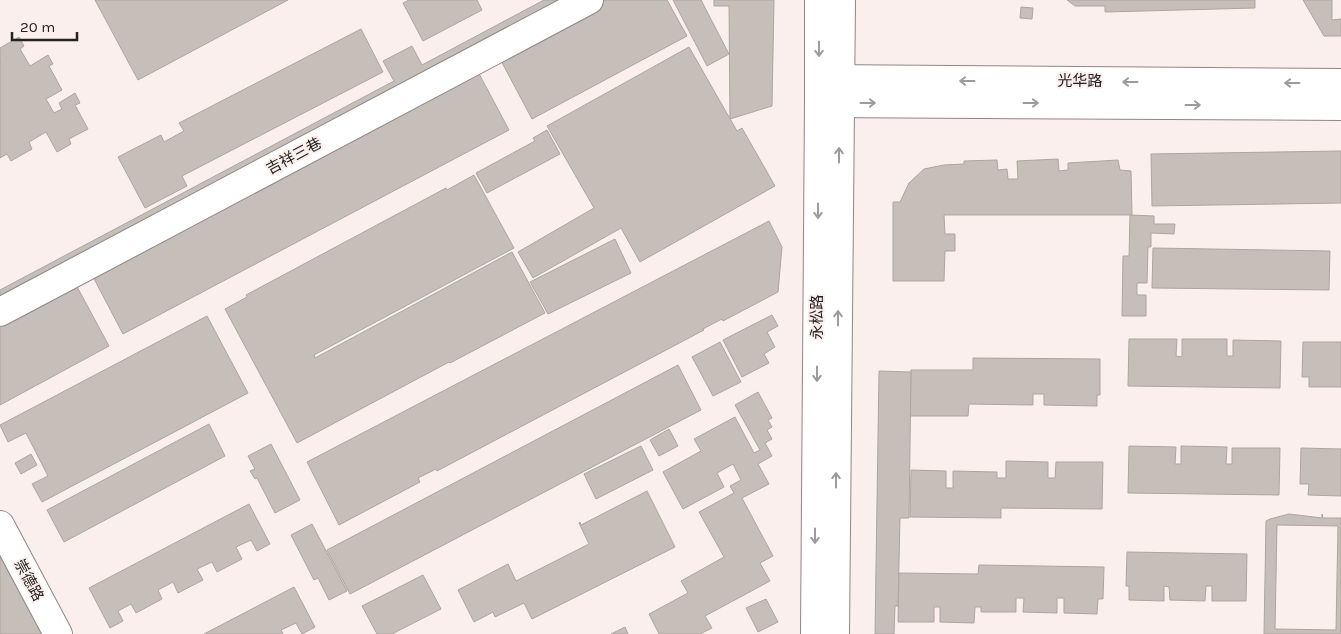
<svg xmlns="http://www.w3.org/2000/svg" width="1341" height="634" viewBox="0 0 1341 634" font-family="Karla,'Noto Sans SC',sans-serif">
	<rect width="100%" height="100%" fill="#faefed"/>
	<g fill="#c6beb8" stroke="#ada59f" fill-rule="evenodd">
		<polygon points="95,0 288,0 138,80"/>
		<polygon points="409,0 477,0 482,10 423,41 403,3"/>
		<polygon points="544,0 567,0 0,301 0,290 394,81 383,61 412,46 422,65"/>
		<polygon points="605,0 667,0 687,36 532,119 499,57"/>
		<polygon points="673,0 701,0 729,54 707,66"/>
		<polygon points="714,0 774,0 772,106 730,119 729,6 714,6"/>
		<polygon points="1067,0 1255,0 1255,8 1105,12 1105,6 1075,6"/>
		<polygon points="1303,0 1332,0 1332,20 1341,19 1341,36 1324,36"/>
		<polygon points="1021,7 1033,8 1032,19 1020,18"/>
		<polygon points="361,29 383,72 182,176 187,186 145,208 118,157 161,135 164,142 184,131 179,123"/>
		<polygon points="19,37 24,46 20,49 30,66 48,55 53,64 49,66 62,90 46,99 54,113 62,109 59,103 75,93 80,103 75,105 88,129 69,139 71,144 57,152 46,132 29,142 32,149 11,161 7,154 0,158 0,63 1,62 0,59 0,48"/>
		<polygon points="689,47 737,131 742,128 775,186 640,262 621,228 533,278 518,252 594,208 547,126"/>
		<polygon points="476,68 509,130 123,334 91,273"/>
		<polygon points="547,130 560,154 487,193 476,173 535,141 533,138"/>
		<polygon points="1341,151 1341,203 1152,206 1151,154"/>
		<polygon points="1058,159 1059,171 1068,170 1068,163 1118,160 1120,170 1131,171 1132,215 944,215 945,234 955,234 955,251 945,251 944,281 893,281 893,202 900,202 909,183 924,169 944,165 964,164 964,161 997,160 998,170 1007,169 1008,179 1018,179 1017,161"/>
		<polygon points="474,175 514,248 314,355 315,358 512,252 545,313 450,363 449,362 297,443 225,309 247,297 246,295 446,188 447,190"/>
		<polygon points="1130,215 1154,216 1154,224 1175,224 1174,234 1151,233 1151,247 1148,247 1147,283 1137,283 1137,295 1146,295 1146,316 1122,316 1123,256 1129,256"/>
		<polygon points="769,221 782,247 778,292 723,321 722,319 716,322 703,329 704,330 437,471 436,469 418,478 420,482 339,525 307,462"/>
		<polygon points="615,239 631,273 548,314 530,282"/>
		<polygon points="1153,248 1330,251 1329,290 1152,288"/>
		<polygon points="74,281 109,346 0,405 0,321"/>
		<polygon points="772,315 778,326 767,332 775,347 764,354 769,363 742,377 723,340"/>
		<polygon points="207,316 248,393 42,502 32,484 48,476 26,433 8,442 0,425"/>
		<polygon points="1129,339 1177,339 1176,356 1182,357 1182,339 1227,339 1227,356 1233,356 1233,340 1281,341 1280,388 1128,386"/>
		<polygon points="720,342 741,382 713,396 692,357"/>
		<polygon points="1303,342 1341,342 1341,387 1309,387 1309,377 1302,377"/>
		<polygon points="973,358 1100,359 1100,395 1097,395 1097,406 1044,405 1044,394 1033,394 1033,405 969,404 968,416 910,416 911,370 973,370"/>
		<polygon points="678,365 701,410 350,594 327,550"/>
		<polygon points="879,371 911,372 909,518 900,518 898,606 895,606 894,634 875,634"/>
		<polygon points="758,392 772,418 768,420 772,427 767,430 772,439 765,443 772,456 758,464 769,484 742,498 773,556 760,563 770,581 705,616 712,628 700,634 659,634 649,614 688,593 681,581 724,557 699,512 734,493 730,486 741,480 733,464 717,473 724,487 683,509 663,472 701,451 694,439 735,417 754,453 760,450 735,405"/>
		<polygon points="209,424 225,456 64,542 47,510"/>
		<polygon points="669,429 678,446 659,456 650,440"/>
		<polygon points="271,444 300,500 275,513 257,478 255,479 250,471 255,469 248,456"/>
		<polygon points="641,446 653,470 596,499 584,474"/>
		<polygon points="1129,446 1176,447 1175,464 1181,464 1181,446 1227,447 1226,464 1232,464 1232,448 1280,448 1279,495 1128,493"/>
		<polygon points="1301,448 1341,449 1341,496 1308,495 1309,484 1300,484"/>
		<polygon points="31,454 37,465 21,474 15,463"/>
		<polygon points="1006,461 1048,462 1048,478 1055,478 1056,462 1103,462 1102,509 1001,508 1001,518 910,517 911,470 946,471 946,488 953,488 953,471 997,472 997,478 1006,478"/>
		<polygon points="647,491 675,547 532,619 524,603 495,617 493,612 474,622 458,590 508,564 516,581 589,544 579,523 580,522 581,525"/>
		<polygon points="249,504 270,544 257,551 251,540 236,547 242,559 217,572 212,562 197,569 203,580 178,593 173,582 158,590 162,599 136,613 131,604 118,611 123,621 110,628 89,588"/>
		<path d="M 1289,514 L 1322,518 L 1322,514 L 1323,518 L 1341,518 L 1341,634 L 1264,634 L 1266,521 L 1270,519 ZM 1277,525 L 1338,526 L 1336,630 L 1275,629 Z"/>
		<polygon points="312,524 347,591 329,600 318,578 314,580 291,535"/>
		<polygon points="0,552 44,634 1,634 0,632"/>
		<polygon points="1127,552 1247,554 1246,601 1212,601 1212,586 1206,586 1205,601 1170,600 1169,587 1164,586 1164,601 1129,600 1129,586 1126,586"/>
		<polygon points="979,565 1104,567 1103,599 1098,599 1097,614 1064,613 1064,598 1057,598 1057,613 1023,612 1024,598 1016,598 1016,612 981,612 981,607 975,607 974,623 940,622 940,607 934,607 934,622 898,622 899,573 978,574"/>
		<polygon points="423,575 441,609 392,634 377,634 362,606"/>
		<polygon points="294,587 315,627 302,634 296,623 281,630 283,634 204,634"/>
		<polygon points="766,599 778,622 758,632 746,608"/>
		<polygon points="625,627 628,634 611,634"/>
	</g>
	<g fill="none" stroke-linecap="round" stroke-linejoin="round">
		<defs>
			<g id="minor">
				<polyline points="823,79 1341,83"/>
				<polyline points="821,103 1341,106"/>
				<polyline points="0,312 589,0"/>
				<polyline points="0,525 58,634"/>
				<polyline points="815,634 819,103 819,0"/>
				<polyline points="835,634 841,0"/>
			</g>
		</defs>
		<use href="#minor" stroke="#908684" stroke-width="30"/>
		<use href="#minor" stroke="#fff" stroke-width="28"/>
	</g>
	<defs><path id="oneway-shaft" d="M-6 0H5M1.5-3L5.5 0L1.5 3" fill="none" stroke-width="1.6" stroke-linecap="round" stroke-linejoin="round" transform="scale(1.25)"/></defs>
	<g stroke="#9d9c9c">
		<use href="#oneway-shaft" transform="translate(819 49) rotate(90)"/>
		<use href="#oneway-shaft" transform="translate(967 81) rotate(-180)"/>
		<use href="#oneway-shaft" transform="translate(1130 82) rotate(-180)"/>
		<use href="#oneway-shaft" transform="translate(1292 83) rotate(-180)"/>
		<use href="#oneway-shaft" transform="translate(868 103)"/>
		<use href="#oneway-shaft" transform="translate(1031 103)"/>
		<use href="#oneway-shaft" transform="translate(1193 105)"/>
		<use href="#oneway-shaft" transform="translate(839 155) rotate(-90)"/>
		<use href="#oneway-shaft" transform="translate(818 211) rotate(90)"/>
		<use href="#oneway-shaft" transform="translate(838 318) rotate(-90)"/>
		<use href="#oneway-shaft" transform="translate(817 374) rotate(90)"/>
		<use href="#oneway-shaft" transform="translate(836 480) rotate(-90)"/>
		<use href="#oneway-shaft" transform="translate(815 536) rotate(90)"/>
	</g>
	<g text-anchor="middle" dominant-baseline="central" stroke-width="4" stroke-linejoin="round" paint-order="stroke">
		<g font-size="15" fill="#262222" stroke="#faefed">
			<text x="1080" y="81">光华路</text>
			<text transform="translate(294 156) rotate(-28)">吉祥三巷</text>
			<text transform="translate(817 317) rotate(-90)">永松路</text>
			<text transform="translate(29 580) rotate(62)">崇德路</text>
		</g>
	</g>
	<path d="M12 32v8h65v-8" fill="none" stroke="#262222" stroke-width="2.5"/>
	<text x="20" y="32" font-size="15" fill="#262222" stroke="#faefed" stroke-width="4" paint-order="stroke">20 m</text>
</svg>
